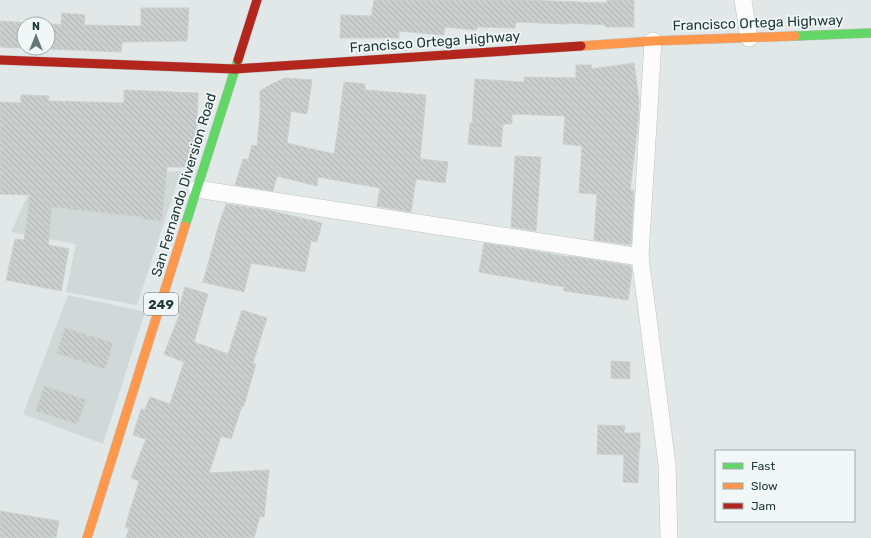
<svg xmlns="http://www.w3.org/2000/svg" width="871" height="538" viewBox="0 0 871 538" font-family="Rubik,sans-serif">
	<defs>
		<pattern id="building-back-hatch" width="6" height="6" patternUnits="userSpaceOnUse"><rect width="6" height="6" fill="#cacfce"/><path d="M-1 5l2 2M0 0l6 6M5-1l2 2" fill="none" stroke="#adb2b2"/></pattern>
	</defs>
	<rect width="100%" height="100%" fill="#e2e8e7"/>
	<g fill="#d1d9d8">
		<polygon points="181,171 137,305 66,292 76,244 11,232 32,186 130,174"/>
		<polygon points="68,295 145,312 103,444 23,414"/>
	</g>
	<g fill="url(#building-back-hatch)" stroke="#cbd1d0">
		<polygon points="374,0 522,0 607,3 607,0 634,0 634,27 606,27 606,25 568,23 568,24 516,22 515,28 477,27 476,30 445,27 444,35 399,31 399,38 340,38 341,15 372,16 372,8 373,8"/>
		<polygon points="141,8 189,8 187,41 122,42 121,52 25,48 48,48 48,24 24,24 24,48 0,47 0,21 61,25 62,13 85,15 84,25 141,26"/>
		<polygon points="634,63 639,100 638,123 630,190 634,190 631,245 594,240 597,194 579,193 582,146 563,144 565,116 512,114 512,124 503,124 501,147 468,144 470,123 472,123 475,79 524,82 524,77 576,78 576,65 592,65 591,69"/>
		<polygon points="285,78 312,80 307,114 291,111 287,143 334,154 338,129 344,82 365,84 365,90 426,95 420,159 448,162 445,183 416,179 411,212 377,206 380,188 318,177 317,186 277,176 273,191 235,185 243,159 248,160 252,145 257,146 260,113 260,91 272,84"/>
		<polygon points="124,90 198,93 196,152 191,167 167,167 162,221 143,219 143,217 52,207 48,245 69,249 61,291 6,280 15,239 24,240 30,195 0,194 0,102 21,103 21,95 49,96 48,101 124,103"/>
		<polygon points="515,156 541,157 536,231 511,227"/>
		<polygon points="226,204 268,210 322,223 317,242 311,241 305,272 251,263 244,292 203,282 218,227"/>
		<polygon points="484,243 535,251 569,257 569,256 631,266 632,272 628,300 564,291 564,287 479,272"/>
		<polygon points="185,287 208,294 194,342 228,354 242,310 267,318 253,363 256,364 244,406 242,406 231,439 221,436 209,473 269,470 264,517 260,516 254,538 126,538 129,529 125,527 139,481 131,478 146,439 133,435 141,409 145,410 150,397 170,404 184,362 164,354 180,313 178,312"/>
		<polygon points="65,328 113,343 105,369 57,353"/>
		<polygon points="611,361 630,362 630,379 611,378"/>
		<polygon points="44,386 86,400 77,424 36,411"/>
		<polygon points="598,425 625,426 624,433 640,433 640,450 639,451 638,483 623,482 624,455 597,454"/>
		<polygon points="0,511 59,521 56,538 0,538"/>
	</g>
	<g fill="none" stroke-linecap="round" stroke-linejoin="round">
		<defs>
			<g id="street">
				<polyline points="743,0 749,38"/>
				<polyline points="653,41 640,257 667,464 669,538"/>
				<polyline points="197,189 640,257"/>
			</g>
			<g id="fast">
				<polyline points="795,36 871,33"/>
				<polyline points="185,226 238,60"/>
			</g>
			<g id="slow">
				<polyline points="581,46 653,41 795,36"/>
				<polyline points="87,538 185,226"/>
			</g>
			<g id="jam">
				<polyline points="0,60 235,69"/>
				<polyline points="238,60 257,0"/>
				<polyline points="235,69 581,46"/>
			</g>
		</defs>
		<use href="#street" stroke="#bfc5c4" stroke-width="18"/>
		<use href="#fast" stroke="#bfc6c5" stroke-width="10"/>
		<use href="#slow" stroke="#bfc6c5" stroke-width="10"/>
		<use href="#jam" stroke="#bfc6c5" stroke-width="10"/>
		<use href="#street" stroke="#fbfcfb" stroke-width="17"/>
		<use href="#fast" stroke="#63d668" stroke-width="9"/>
		<use href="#slow" stroke="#ff974d" stroke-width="9"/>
		<use href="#jam" stroke="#b3261e" stroke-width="9"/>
	</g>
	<g text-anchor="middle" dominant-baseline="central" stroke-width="3.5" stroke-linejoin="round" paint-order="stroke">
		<rect fill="#f1f7f6" stroke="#607372" stroke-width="1" x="144" y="293" width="34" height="22" rx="3"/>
		<g font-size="13" font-weight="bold" fill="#223a3a">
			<text x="161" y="304">249</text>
		</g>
		<g font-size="14" fill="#223a3a" stroke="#f1f7f6">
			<text transform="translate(758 23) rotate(-2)">Francisco Ortega Highway</text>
			<text transform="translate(435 42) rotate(-4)">Francisco Ortega Highway</text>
			<text transform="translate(184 185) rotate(-73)">San Fernando Diversion Road</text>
		</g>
	</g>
	<rect x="715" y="450" width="140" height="72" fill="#f1f7f6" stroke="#9eabab"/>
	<rect x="723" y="463" width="20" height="6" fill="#63d668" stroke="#9eabab"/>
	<text x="751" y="470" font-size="12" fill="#223a3a">Fast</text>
	<rect x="723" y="483" width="20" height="6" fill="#ff974d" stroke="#9eabab"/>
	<text x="751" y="490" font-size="12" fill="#223a3a">Slow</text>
	<rect x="723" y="503" width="20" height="6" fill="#b3261e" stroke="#9eabab"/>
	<text x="751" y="510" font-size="12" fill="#223a3a">Jam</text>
	<g transform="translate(36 36)"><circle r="19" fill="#f1f7f6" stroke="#9eabab"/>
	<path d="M0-3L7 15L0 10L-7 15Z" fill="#657777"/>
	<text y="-6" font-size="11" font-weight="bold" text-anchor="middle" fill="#223a3a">N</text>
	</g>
</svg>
